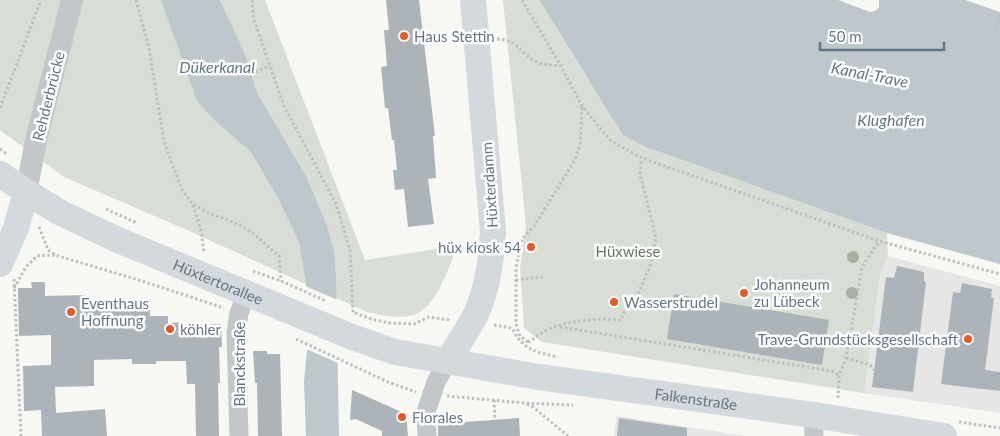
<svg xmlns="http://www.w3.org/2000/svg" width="1000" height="436" viewBox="0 0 1000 436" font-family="Lato,sans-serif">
	<rect width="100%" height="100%" fill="#f7f7f4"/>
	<g fill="#e5e6e5">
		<polygon points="888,256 1000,286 1000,413 864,393 880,275"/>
		<polygon points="617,416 746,436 614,436"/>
	</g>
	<g fill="#d8ded5">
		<path d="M 0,0 L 265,0 L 365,260 L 457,246 C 450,265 436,307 416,314 C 401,320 382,315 367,312 L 187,230 L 64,177 L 0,130 Z"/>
		<polygon points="503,0 539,0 585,75 646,147 887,233 888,256 880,275 864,393 542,342 524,328 520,268 526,225"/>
	</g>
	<g fill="#bdc7cc">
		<polygon points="161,0 220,0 245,55 257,93 306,176 327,226 334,251 336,277 339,436 306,436 304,381 307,351 306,282 299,242 278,198 251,152 220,125 197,101"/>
		<polygon points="539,0 838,0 870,12 875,11 879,7 879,0 965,0 1000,12 1000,264 887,233 646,147 623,135"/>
	</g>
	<polygon fill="#f7f7f4" points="305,286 338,300 338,363 306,349"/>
	<g fill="#acb3b9">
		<polygon points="386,0 419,0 435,136 433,136 436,178 428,179 434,224 408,227 404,189 395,190 393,170 397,170 394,140 392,140 388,108 385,108 381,67 387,66 384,30 389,30"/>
		<polygon points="897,266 924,272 924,281 926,282 913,392 872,387 886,277 894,278"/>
		<polygon points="31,282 45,282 45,296 86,295 87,306 131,305 131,310 150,310 150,316 168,316 168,323 183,322 183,325 221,324 222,347 219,347 220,383 218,383 219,436 196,436 195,384 187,384 186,361 156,361 156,364 132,364 132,359 94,360 94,386 55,387 56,413 105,409 107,436 42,436 41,410 24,411 23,366 51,365 51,335 19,336 18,288 32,288"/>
		<polygon points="962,283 992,289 991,297 994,298 985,370 1000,372 1000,391 941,384 953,292 960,293"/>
		<polygon points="674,294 829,320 822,365 667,339"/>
		<polygon points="253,351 267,351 267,354 280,354 282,436 258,436 257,383 255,383"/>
		<polygon points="352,390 406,414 408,436 382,436 382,431 356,419 350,420"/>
		<polygon points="519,418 520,436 438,436 438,424"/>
		<polygon points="619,418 687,428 687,436 617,436"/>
	</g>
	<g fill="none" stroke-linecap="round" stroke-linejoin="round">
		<g stroke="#bdbfc1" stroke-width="3" stroke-dasharray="2.5 2.5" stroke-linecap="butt">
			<polyline points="136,0 149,48 164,142 182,190 193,204 206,212 238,224 254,234 279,256 281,281"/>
			<polyline points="252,0 254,20 284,106 336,204 350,250 353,313"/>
			<polyline points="522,0 561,66 582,106 611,141 642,158 879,241 1000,274"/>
			<polyline points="995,30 1000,13"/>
			<path d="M 497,39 C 519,40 520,54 537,62 C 544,65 552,65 560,66"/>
			<polyline points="251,74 270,66"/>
			<polyline points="0,108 41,0"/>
			<polyline points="0,149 7,154"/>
			<polyline points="193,205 201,230 204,253"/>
			<polyline points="106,209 137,223"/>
			<polyline points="39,227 48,250 55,255 142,281 224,308"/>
			<polyline points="253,271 281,281 326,301"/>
			<polyline points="14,279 21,436"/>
			<polyline points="516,280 543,277"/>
			<polyline points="14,288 26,267 37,256 55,255"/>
			<polyline points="355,313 371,319 389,323 414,324 429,317 450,320"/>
			<path d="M 494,325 L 512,328 C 523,350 535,352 558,357"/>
			<polyline points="560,327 832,371 839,376"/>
			<polyline points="296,339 388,382 416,392"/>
			<path d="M 528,342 C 536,338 543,331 551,328 C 574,320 597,318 621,320 L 624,312 L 634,303 L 649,269 L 656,238 L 640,174 L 642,158"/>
			<polyline points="528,342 520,336 516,324 516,267 522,239 534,226 575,160 580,145 582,107"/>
			<polyline points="846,358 870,365 874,370"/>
			<polyline points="447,396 524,403 573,405"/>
			<polyline points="838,398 839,376 846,358 862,267 879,241"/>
			<polyline points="494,400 495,420"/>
			<polyline points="527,404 533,407 568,436"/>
			<polyline points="959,422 1000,428"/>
		</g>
		<g stroke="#c3c7ca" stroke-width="19">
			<polyline points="813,415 814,436"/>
			<polyline points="239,436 236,333 239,313 247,293"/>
			<polyline points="427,436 426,412 436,382 448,361"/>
		</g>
		<polyline stroke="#c3c7ca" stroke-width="22" points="26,192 37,136 72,0"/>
		<g stroke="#d4d9dd" stroke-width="26">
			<path id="s1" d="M 0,174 L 26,192 L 61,213 L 118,240 L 352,337 L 395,352 L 539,377 L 813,415 L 944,436"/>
			<polyline points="0,264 16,228 26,192"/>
			<path d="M 448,361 C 457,345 468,330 476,314 C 488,288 491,259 493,232 L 473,0"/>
		</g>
	</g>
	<g fill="#a7b1a3">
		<circle cx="853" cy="257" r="6"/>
		<circle cx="852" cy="293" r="6"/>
	</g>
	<g fill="#e35b28" stroke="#fff" stroke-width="2">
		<circle cx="404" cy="36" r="5"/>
		<circle cx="531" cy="247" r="5"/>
		<circle cx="744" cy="293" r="5"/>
		<circle cx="614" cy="302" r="5"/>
		<circle cx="71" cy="312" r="5"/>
		<circle cx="170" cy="329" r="5"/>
		<circle cx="968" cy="339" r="5"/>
		<circle cx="402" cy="417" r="5"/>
	</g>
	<g text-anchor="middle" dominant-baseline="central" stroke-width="5" stroke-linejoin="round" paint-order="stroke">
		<g font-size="15" fill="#667685" stroke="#fff" text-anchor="start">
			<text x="414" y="36">Haus Stettin</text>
			<text x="521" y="247" text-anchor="end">hüx kiosk 54</text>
			<text x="754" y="284">Johanneum<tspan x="754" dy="17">zu Lübeck</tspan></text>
			<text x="624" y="302">Wasserstrudel</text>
			<text x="81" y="303">Eventhaus<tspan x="81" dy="17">Hoffnung</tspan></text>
			<text x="180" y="329">köhler</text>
			<text x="958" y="339" text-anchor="end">Trave-Grundstücksgesellschaft</text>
			<text x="412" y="417">Florales</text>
		</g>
		<g font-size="15" fill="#667685" stroke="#fff">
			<text transform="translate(48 96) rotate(-76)">Rehderbrücke</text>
			<text transform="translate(489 185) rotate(-94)">Hüxterdamm</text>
			<text stroke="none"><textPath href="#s1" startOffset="244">Hüxtertorallee</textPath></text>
			<text transform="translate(239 364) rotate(-90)">Blanckstraße</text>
			<text stroke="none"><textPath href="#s1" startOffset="739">Falkenstraße</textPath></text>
		</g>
		<g font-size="15" fill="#657761" stroke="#fff">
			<text x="628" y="251">Hüxwiese</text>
		</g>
		<g font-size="16" font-style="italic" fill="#627781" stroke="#fff">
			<text x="217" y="66">Dükerkanal</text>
			<text transform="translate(870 74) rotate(11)">Kanal-Trave</text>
			<text x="891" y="119">Klughafen</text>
		</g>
	</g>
	<path d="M820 42v8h124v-8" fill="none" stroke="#667685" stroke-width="2.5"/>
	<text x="828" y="42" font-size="15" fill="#667685" stroke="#ffffff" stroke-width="4" paint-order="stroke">50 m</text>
</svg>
